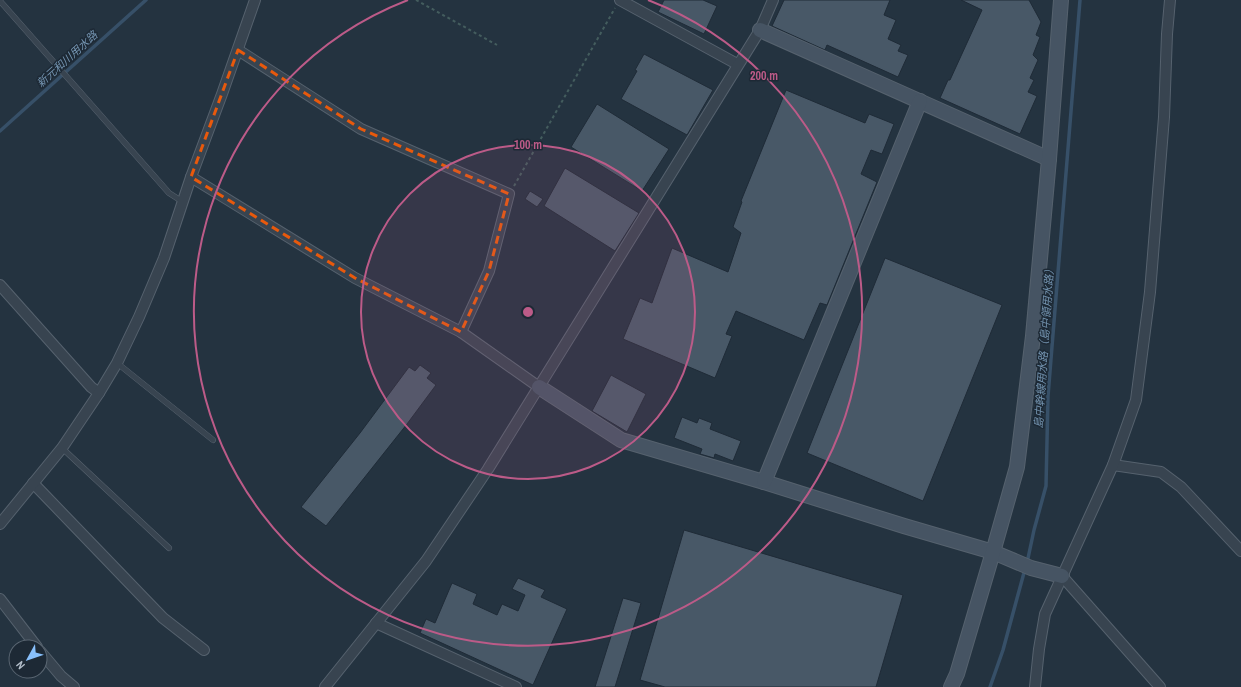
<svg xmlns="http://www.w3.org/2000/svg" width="1241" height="687" viewBox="0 0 1241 687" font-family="'Archivo Narrow','Noto Sans JP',sans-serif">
	<rect width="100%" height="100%" fill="#243340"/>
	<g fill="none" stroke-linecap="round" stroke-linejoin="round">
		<g stroke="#375068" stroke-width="3.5">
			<polyline points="0,131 146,0"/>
			<polyline points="1027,563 1034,530 1046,486 1048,396 1080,0"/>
			<polyline points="990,687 1003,650 1025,569"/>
		</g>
	</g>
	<g fill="#485867" stroke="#1f2b37">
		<polygon points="664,0 703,0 717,6 704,34 658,12"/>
		<polygon points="784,0 890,0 884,15 896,20 888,39 901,45 898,51 908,55 898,77 827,45 825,50 772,26"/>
		<polygon points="961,0 1029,0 1041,22 1036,35 1040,37 1033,55 1038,60 1030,78 1034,80 1028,92 1037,96 1020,134 940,98 948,80 950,80 982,10"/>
		<polygon points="644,54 713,90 687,135 621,99 637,71 635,70"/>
		<polygon points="786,90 865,123 869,114 894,124 882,154 871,150 861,174 877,182 827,305 820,303 804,340 736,311 726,334 732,336 715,378 623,339 640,298 652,303 672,248 728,272 741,233 733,227 742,202 741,201"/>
		<polygon points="597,104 669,149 642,191 571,147"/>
		<polygon points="565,168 639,213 615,251 544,206"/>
		<polygon points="530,191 543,199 537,207 525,199"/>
		<polygon points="885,258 1002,305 923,501 807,453"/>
		<polygon points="420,365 431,373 427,378 436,385 407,424 326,526 301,507 360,433 409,367 415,371"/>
		<polygon points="611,375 646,394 627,432 592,411"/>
		<polygon points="682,417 697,423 699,418 712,423 710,429 741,441 733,461 715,454 714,458 700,454 702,449 674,438"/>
		<polygon points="684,530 903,595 876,687 665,687 640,680"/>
		<polygon points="518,578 545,590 541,597 567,609 533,685 420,633 426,619 435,623 452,583 477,594 473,604 497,615 502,604 518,611 525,595 512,589"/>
		<polygon points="623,598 641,603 615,687 595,687"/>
	</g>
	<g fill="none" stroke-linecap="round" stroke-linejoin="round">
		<defs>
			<g id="lane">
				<polyline points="0,1 169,193 183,202"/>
				<polyline points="117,363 213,440"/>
				<polyline points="62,448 169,548"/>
			</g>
			<g id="street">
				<polyline points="620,0 737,64"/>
				<polyline points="238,50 361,129 509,194 489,271 461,332"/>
				<polyline points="191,177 355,278 461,332 539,387"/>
				<polyline points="0,285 91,387 99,393"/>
				<polyline points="1113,465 1161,472 1181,487 1241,551"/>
				<polyline points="33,483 163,618 204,650"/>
				<polyline points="0,524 62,448 99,393 117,363 139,317 164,258 191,177 222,94 255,0"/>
				<polyline points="1062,576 1160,687"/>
				<polyline points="0,599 37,647"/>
				<polyline points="376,623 516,687"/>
				<polyline points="40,651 61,676 74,687"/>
				<polyline points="325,687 426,561 488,469 760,30 773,0"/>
				<polyline points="1035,687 1039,649 1045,614 1113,465 1136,400 1150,292 1164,117 1167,34 1170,0"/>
			</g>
			<g id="secondary">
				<polyline points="760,30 1049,159"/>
				<polyline points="539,387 621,440 764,482 904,526 993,552 1031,568 1062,576"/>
				<polyline points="764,482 920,101"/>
				<polyline points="951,687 957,674 993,552 1017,467 1033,336 1049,159 1061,0"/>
			</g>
		</defs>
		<use href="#lane" stroke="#56626e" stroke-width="6"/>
		<use href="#street" stroke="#56626e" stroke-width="12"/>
		<use href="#secondary" stroke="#56626e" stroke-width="16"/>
		<g stroke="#445d5e" stroke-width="2" stroke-dasharray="3 3" stroke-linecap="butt">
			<polyline points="416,0 497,45"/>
			<polyline points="514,186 615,8"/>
		</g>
		<use href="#lane" stroke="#384450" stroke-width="5"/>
		<use href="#street" stroke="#384450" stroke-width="10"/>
		<use href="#secondary" stroke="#465463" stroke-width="14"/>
	</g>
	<path fill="none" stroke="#e8590c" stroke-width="3" stroke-dasharray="8 5" stroke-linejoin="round" d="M 238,50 L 361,129 L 509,194 L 489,271 L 461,332 L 355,278 L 191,177 Z"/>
	<circle cx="528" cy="312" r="167" fill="#bc5b88" fill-opacity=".12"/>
	<g fill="none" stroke="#bc5b88" stroke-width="2">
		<circle cx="528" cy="312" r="167"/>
		<path d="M648 0A334 334 0 1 1 408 0"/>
	</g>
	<g text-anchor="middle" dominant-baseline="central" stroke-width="3" stroke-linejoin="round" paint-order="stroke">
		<g font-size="11" font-style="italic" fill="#7393af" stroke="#1d2935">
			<text transform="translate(67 59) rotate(-42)">新元和川用水路</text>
			<text transform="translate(1044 346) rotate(-86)">島中幹線用水路（島中領用水路）</text>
		</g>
	</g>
	<circle cx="528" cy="312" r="6" fill="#bc5b88" stroke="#1d2935" stroke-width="2"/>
	<g font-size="12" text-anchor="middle" font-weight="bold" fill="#bc5b88" stroke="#1d2935" stroke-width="3" stroke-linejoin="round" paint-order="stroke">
		<text x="764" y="80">200 m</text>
		<text x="528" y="149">100 m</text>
	</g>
	<g transform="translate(28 659) rotate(230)"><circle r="19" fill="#1d2935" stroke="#596571"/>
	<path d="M0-3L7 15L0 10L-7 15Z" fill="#88c0fc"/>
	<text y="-6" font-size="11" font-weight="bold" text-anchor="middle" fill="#b4bfcb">N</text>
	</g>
</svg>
